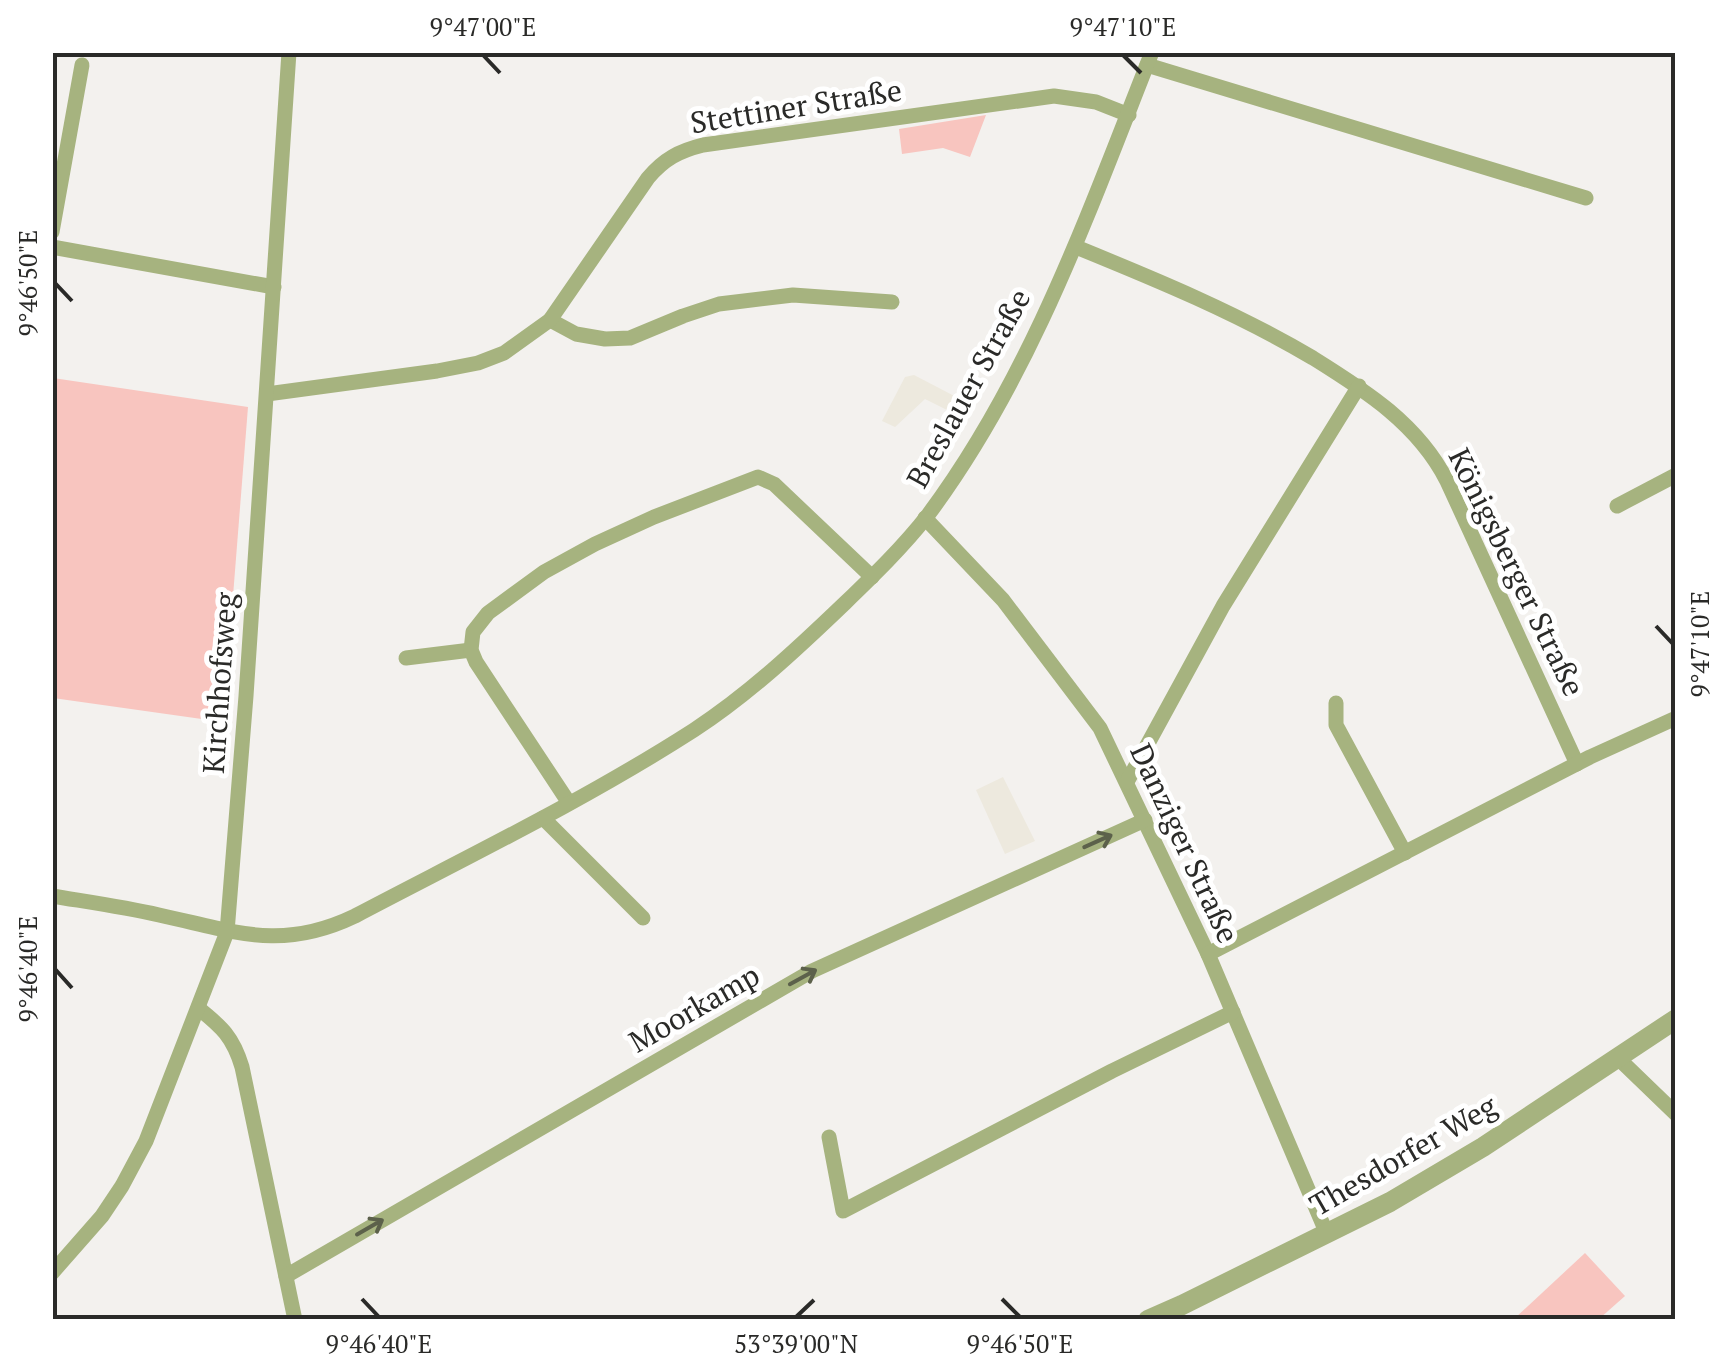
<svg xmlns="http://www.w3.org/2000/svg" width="1728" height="1372" viewBox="0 0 1728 1372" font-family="'PT Serif',serif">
	<rect width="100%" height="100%" fill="#f3f1ee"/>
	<g fill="#ede9de">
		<polygon points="914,375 962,400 955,414 925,399 895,427 882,421 905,377"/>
		<polygon points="1003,777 1035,841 1005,854 976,790"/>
	</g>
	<g fill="#f8c5bf">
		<polygon points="986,115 970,157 943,148 902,154 899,129"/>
		<polygon points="53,378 248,407 223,722 53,698"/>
		<polygon points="1585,1253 1625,1296 1599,1319 1514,1319"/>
	</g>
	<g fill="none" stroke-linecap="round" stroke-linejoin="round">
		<g stroke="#a6b37f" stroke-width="15">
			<polyline points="1147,65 1586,198"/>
			<polyline points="52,232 82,65"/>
			<polyline points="52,247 274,287"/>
			<path d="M 1076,247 C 1157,280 1237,313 1313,358 C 1366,391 1418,424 1447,481 L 1577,764"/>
			<polyline points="550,320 576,334 605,339 630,338 683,316 719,304 793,295 892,302"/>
			<path d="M 267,394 L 437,371 L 478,363 L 504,353 L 550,320 L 648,178 C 664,159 679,151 703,145 L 1054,96 L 1096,102 L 1129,115"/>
			<polyline points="1617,506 1676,475"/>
			<polyline points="925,518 1003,600 1100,728 1208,954 1327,1234"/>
			<polyline points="406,658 471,650"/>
			<polyline points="1336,703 1336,725 1405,853"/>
			<polyline points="1127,782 1223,606 1359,386"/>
			<polyline points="569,803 476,662 471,650 473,632 488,613 544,572 595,544 654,517 758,477 774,484 872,577"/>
			<polyline points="543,818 643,918"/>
			<path d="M 52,896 C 88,902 124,907 159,915 C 234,931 280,952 355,916 C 469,856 585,800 694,730 C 749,694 797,649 845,603 C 873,576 903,547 928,515 C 1031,377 1089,211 1152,52"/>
			<polyline points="1208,954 1590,757 1676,718"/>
			<path d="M 198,1008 C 222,1027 233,1037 242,1067 L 295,1320"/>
			<polyline points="1619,1059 1676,1114"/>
			<polyline points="829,1137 843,1211 1112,1071 1233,1012"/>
			<polyline points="52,1273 102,1216 122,1186 146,1141 227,932 246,696 289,52"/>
			<polyline points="286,1276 812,971 1145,820"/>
		</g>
		<polyline stroke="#a6b37f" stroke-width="20" points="1148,1320 1182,1305 1390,1202 1483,1147 1676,1019"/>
	</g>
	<defs><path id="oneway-shaft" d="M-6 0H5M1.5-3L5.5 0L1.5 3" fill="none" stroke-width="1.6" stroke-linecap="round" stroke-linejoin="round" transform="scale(2.5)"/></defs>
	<g stroke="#5c614b">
		<use href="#oneway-shaft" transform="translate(1098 841) rotate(-24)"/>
		<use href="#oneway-shaft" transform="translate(803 977) rotate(-29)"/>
		<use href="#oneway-shaft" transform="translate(370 1227) rotate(-30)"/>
	</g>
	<path fill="none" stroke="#2a2a28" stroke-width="4" d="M 483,55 L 500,73M 1123,55 L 1141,73M 55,283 L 72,301M 1656,626 L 1673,644M 55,969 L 72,988M 362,1299 L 379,1317M 1002,1299 L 1020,1317M 796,1317 L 814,1300"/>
	<g text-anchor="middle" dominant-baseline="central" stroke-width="10" stroke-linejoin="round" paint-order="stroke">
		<g font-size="30" fill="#2a2a28" stroke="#fff">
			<text transform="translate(796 106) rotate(-9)">Stettiner Straße</text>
			<text transform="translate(968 388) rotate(-61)">Breslauer Straße</text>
			<text transform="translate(1517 572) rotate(64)">Königsberger Straße</text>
			<text transform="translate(219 683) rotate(-86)">Kirchhofsweg</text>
			<text transform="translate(1185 843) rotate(65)">Danziger Straße</text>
			<text transform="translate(694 1008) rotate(-30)">Moorkamp</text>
			<text transform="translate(1403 1155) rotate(-30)">Thesdorfer Weg</text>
		</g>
	</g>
	<rect width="1728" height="1372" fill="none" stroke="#ffffff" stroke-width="110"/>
	<rect x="55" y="55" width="1618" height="1262" fill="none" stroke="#2a2a28" stroke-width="4"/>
	<g font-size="25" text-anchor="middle" fill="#2a2a28">
		<text x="483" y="36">9°47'00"E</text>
		<text x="1123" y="36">9°47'10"E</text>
		<text transform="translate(28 283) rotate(-90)" y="9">9°46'50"E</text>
		<text transform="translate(1700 644) rotate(-90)" y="9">9°47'10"E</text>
		<text transform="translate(28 969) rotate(-90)" y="9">9°46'40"E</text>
		<text x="379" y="1353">9°46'40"E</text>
		<text x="796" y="1353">53°39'00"N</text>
		<text x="1020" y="1353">9°46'50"E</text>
	</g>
</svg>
